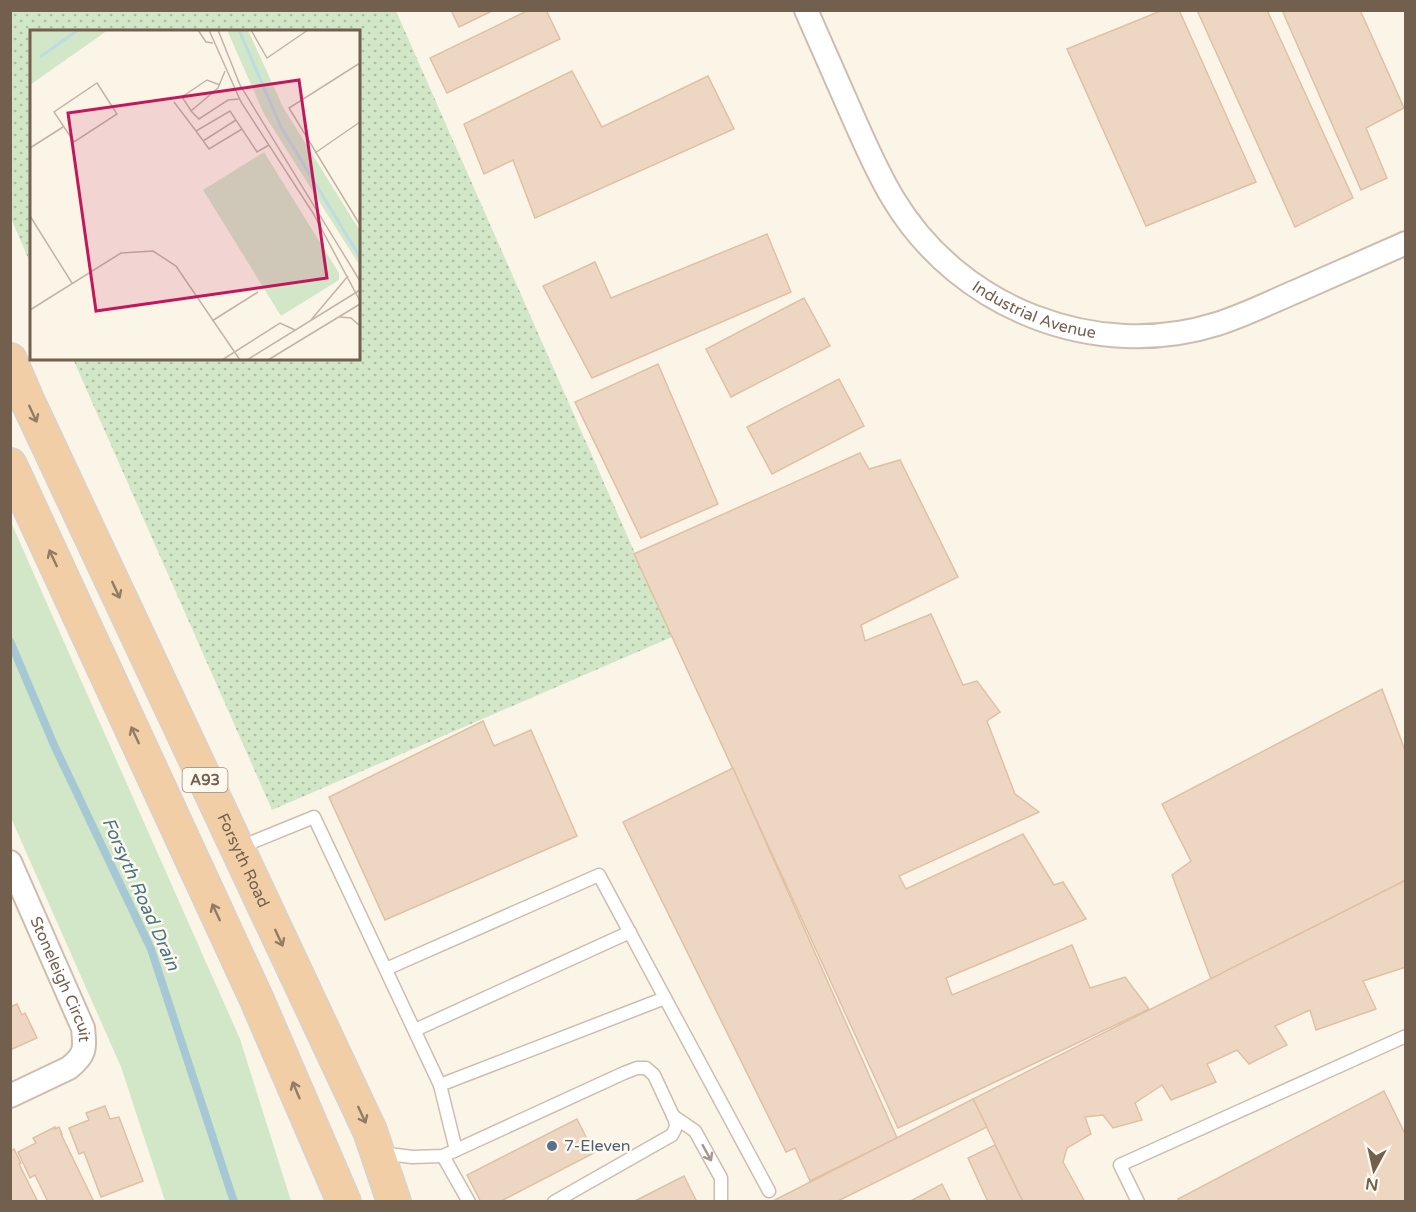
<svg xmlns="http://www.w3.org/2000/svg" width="1416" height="1212" viewBox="0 0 1416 1212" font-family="'Varela Round',sans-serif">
	<defs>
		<pattern id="grass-dots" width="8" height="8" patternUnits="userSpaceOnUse" patternTransform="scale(1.5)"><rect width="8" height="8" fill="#d2e7c8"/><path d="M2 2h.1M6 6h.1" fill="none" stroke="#afbea5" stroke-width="1.8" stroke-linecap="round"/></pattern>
	</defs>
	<rect width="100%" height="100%" fill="#fbf5e8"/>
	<polygon fill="url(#grass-dots)" points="10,11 396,11 672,637 272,810 73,359 358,358 358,32 32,32 31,265 11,218"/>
	<polygon fill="#d2e7c8" points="10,520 240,1039 291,1201 165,1201 121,1067 11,818"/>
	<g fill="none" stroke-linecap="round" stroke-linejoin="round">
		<polyline stroke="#a5c8d4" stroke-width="8" points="10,641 54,745 151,949 234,1202"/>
	</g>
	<g fill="#eed7c2" stroke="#dfc0a4" stroke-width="1.5">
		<polygon points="451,10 494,10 459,27"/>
		<polygon points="529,10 546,10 560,39 447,93 430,58"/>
		<polygon points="1163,10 1179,10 1256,182 1146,226 1067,49"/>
		<polygon points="1197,10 1267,10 1353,198 1295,227"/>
		<polygon points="1282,10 1360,10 1404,108 1366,128 1387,178 1361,190"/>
		<polygon points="572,71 602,127 708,76 734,129 535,218 513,160 484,174 464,124"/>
		<polygon points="767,234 791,292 592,378 543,286 595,262 611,298"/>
		<polygon points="804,298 830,346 731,397 706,349"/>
		<polygon points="658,364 718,504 641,538 575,402"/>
		<polygon points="839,379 864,426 772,474 747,427"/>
		<polygon points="860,453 869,469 900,460 958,577 861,625 865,641 931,614 963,685 977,681 1000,712 987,721 1015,794 1039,812 899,876 906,889 1023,834 1054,885 1063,882 1086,919 946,978 952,995 1072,945 1090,988 1125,977 1149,1009 898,1128 634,554"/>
		<polygon points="1382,689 1406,753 1406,880 1211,979 1172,875 1191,861 1162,804"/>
		<polygon points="483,721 494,746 531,730 577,836 385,920 329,797"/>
		<polygon points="733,768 897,1138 810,1181 795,1148 786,1152 623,822"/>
		<polygon points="1406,880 1406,967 1363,981 1376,1009 1316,1030 1310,1010 1275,1026 1287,1045 1249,1064 1237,1050 1207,1064 1216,1082 1171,1100 1162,1085 1135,1103 1142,1120 1113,1128 1103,1115 1085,1117 1091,1134 1067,1148 1063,1162 1085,1202 1023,1202 973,1099"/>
		<polygon points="17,1004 22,1015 25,1013 37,1038 10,1050 10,1007"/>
		<polygon points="1384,1091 1406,1136 1406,1202 1180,1202 1178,1199"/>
		<polygon points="973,1099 987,1127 836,1202 771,1202"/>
		<polygon points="105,1106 110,1119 119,1117 143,1181 101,1197 84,1152 79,1154 69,1128 89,1120 86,1113"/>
		<polygon points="577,1119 594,1153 499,1202 481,1202 467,1175"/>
		<polygon points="55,1127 55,1129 59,1127 62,1134 61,1134 94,1202 48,1202 35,1175 30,1178 18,1152 36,1143 33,1138"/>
		<polygon points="995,1145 1023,1202 988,1202 968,1158"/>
		<polygon points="14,1149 21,1163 19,1164 38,1202 10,1202 10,1151"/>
		<polygon points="684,1176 697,1202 633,1202"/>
		<polygon points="942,1184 951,1202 909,1202"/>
	</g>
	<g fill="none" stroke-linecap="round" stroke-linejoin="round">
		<defs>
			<g id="service">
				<polyline points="238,848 314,817 440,1085 665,998 599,875 386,969"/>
				<polyline points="665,998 769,1191"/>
				<polyline points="415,1030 630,932"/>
				<polyline points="440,1085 456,1150"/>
				<polyline points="673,1116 695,1131 721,1178 721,1202"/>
				<polyline points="381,1153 412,1157 443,1156 624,1073 637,1068 646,1068 654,1075 675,1120 676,1127 672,1135 554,1202"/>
				<polyline points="443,1156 469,1202"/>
				<polyline points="1138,1202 1120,1165 1406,1036"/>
			</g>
			<g id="minor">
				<path id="s1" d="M 806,10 C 822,47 838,83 854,119 C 866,146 878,174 894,200 C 960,309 1096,362 1217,324 C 1245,315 1271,302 1297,291 C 1333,275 1369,259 1406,243"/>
				<path id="s2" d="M 10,862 L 83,1028 C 85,1049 86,1054 69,1068 L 10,1096"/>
			</g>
			<g id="trunk">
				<path id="s3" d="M 10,360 L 28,402 L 370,1131 L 394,1202"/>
				<polyline points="10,465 257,1000 344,1202"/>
			</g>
		</defs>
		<use href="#service" stroke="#ccbeaf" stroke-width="15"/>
		<use href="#minor" stroke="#ccbeaf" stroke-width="26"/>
		<use href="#trunk" stroke="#d8d2cd" stroke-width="36"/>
		<use href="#service" stroke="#fff" stroke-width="12"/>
		<use href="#minor" stroke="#fff" stroke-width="22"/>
		<use href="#trunk" stroke="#f1cea6" stroke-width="33"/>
	</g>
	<defs><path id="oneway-shaft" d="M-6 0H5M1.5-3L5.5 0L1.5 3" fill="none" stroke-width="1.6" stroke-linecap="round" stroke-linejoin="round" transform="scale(1.5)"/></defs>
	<g stroke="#927b64">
		<use href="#oneway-shaft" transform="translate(33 414) rotate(65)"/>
		<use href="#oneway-shaft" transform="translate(53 558) rotate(-115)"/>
		<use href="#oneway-shaft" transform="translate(116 590) rotate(65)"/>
		<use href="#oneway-shaft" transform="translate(135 735) rotate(-115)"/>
		<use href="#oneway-shaft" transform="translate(216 912) rotate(-115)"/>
		<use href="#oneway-shaft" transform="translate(279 938) rotate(65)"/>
		<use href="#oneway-shaft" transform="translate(296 1090) rotate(-113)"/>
		<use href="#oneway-shaft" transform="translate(362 1115) rotate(65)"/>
	</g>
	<use stroke="#a4978c" href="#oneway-shaft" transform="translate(707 1153) rotate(61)"/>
	<circle fill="#5c6f8a" stroke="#fdf9ef" stroke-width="2" cx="552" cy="1146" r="6"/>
	<g text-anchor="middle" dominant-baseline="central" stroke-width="5" stroke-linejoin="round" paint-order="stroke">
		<rect fill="#fdf9ef" stroke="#9c8d7e" stroke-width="1.5" x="182.5" y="768" width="45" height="24" rx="4.5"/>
		<g font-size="15" font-weight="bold" fill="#735f4e">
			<text x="205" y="780">A93</text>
		</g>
		<g font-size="16" fill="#735f4e" stroke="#fdf9ef">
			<text stroke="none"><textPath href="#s1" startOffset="393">Industrial Avenue</textPath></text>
			<text stroke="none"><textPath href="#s3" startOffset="552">Forsyth Road</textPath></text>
			<text stroke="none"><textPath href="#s2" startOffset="128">Stoneleigh Circuit</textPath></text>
		</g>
		<g font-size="16" fill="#4e5e75" stroke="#fdf9ef" text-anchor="start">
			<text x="564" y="1146">7-Eleven</text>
		</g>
		<g font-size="18" font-style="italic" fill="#4a7584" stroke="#fdf9ef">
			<text transform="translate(141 894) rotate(66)">Forsyth Road Drain</text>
		</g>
	</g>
	<g transform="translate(30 30)">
		<rect width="330" height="330" fill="#fbf5e8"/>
		<path d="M 234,122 L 309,243 L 309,250 L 251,286 L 173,160 Z" fill="#d2e7c8"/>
		<path d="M 0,0 L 78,0 L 0,55 ZM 197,0 L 218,0 L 253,77 L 330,201 L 330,236 L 234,84 Z" fill="#d2e7c8"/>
		<path fill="none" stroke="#bedae3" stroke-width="3" d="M 209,0 L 251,97 L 330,227M 10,27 L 48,0"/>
		<path fill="none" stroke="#c1b4a5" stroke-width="1.5" d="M 168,0 L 176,12 L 183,13M 179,0 L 211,72 L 283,183 L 330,271M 188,0 L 210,55 L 330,251M 221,0 L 237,28 L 278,0M 330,33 L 259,78 L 330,195M 195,41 L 188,58 L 161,81 L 169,89 L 198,70 L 209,69M 67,53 L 87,84 L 44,112 L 24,82 ZM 144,72 L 166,101M 162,82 L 152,67 L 177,50 L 190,55M 212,99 L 179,119 L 166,101 L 200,81 L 227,122 L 239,115M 173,111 L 206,90M 0,118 L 33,97M 285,123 L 330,92M 0,186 L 42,253M 0,280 L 91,223 L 123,221 L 146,236 L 210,330M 310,287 L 321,288 L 330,296M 281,290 L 318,246M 182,291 L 228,262M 192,330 L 250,293 L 265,300M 217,330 L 330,260M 238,330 L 330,274"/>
		<path fill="#c2185b" fill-opacity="0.15" stroke="#c2185b" stroke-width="3" d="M 269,50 L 297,248 L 66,281 L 38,83 Z"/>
		<rect width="330" height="330" fill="none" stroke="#735f4e" stroke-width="3"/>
	</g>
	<rect width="1416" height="1212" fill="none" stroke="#735f4e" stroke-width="24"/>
	<g transform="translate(1374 1170) rotate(188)" stroke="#fdf9ef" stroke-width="4.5" paint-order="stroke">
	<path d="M0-4.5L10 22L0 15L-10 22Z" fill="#735f4e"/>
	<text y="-9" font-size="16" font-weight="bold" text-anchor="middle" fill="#735f4e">N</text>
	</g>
</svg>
